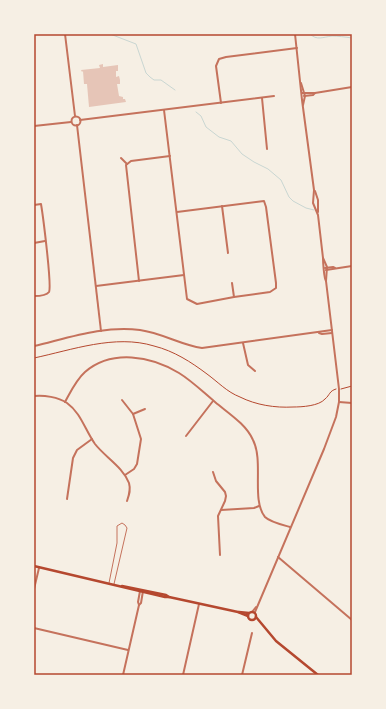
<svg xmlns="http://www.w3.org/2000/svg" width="386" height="709" viewBox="0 0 386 709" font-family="'Roboto Condensed',sans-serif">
	<rect width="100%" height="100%" fill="#f6efe4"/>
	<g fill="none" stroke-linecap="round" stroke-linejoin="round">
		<g stroke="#c9d6d2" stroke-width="1">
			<polyline points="110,34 136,44 146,73 150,77 154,80 161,80 175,90"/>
			<path d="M 310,34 C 317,41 323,37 332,36 C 338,36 345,37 352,38"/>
			<polyline points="196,112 201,116 206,127 219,137 231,141 242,154 254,162 268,169 281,180 289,197 293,201 306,208 314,210"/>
		</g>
	</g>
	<polygon fill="#e6c5b7" points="103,64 103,67 118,65 118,71 116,71 116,77 119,76 120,80 120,84 117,84 119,96 123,97 123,99 125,99 126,102 89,107 87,84 84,84 83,71 82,72 81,70 100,68 99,65"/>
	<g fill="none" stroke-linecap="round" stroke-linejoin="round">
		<g stroke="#b5482f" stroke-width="1">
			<path d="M 34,358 C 72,350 115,334 154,346 C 174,351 191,362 207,374 C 218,382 227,392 240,397 C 256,405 275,408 293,407 C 302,407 319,406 325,399 C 330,395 329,391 336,389"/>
			<polyline points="341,389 352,386"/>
		</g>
		<polyline stroke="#c5725c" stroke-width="1" points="109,583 117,543 117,526 122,523 125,525 127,528 114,584"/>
		<g stroke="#c5725c" stroke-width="2">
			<polyline points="65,34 75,116"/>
			<polyline points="302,93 315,93 352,87"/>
			<polyline points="304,96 313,95 315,93"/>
			<polyline points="262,98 267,149"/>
			<polyline points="221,103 216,66 219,59 226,57 297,48"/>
			<polyline points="164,110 187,299 197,304 234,297 270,292 276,288 276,283 266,207 264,201 177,212"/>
			<circle cx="76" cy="121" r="4.5"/>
			<polyline points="80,120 274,96"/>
			<polyline points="77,125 101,331"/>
			<polyline points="34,126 71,122"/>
			<polyline points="121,158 127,164"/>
			<path d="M 34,205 L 41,204 C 43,216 52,286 49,292 C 46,296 38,296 34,296"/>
			<polyline points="222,206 228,253"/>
			<polyline points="34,243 45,241"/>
			<polyline points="325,268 333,267 335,268"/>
			<polyline points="326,270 352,266"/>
			<polyline points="139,281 126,165 131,161 170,156"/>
			<polyline points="232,283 234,297"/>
			<polyline points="96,286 184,275"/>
			<polyline points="319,333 322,334 332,333"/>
			<polyline points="243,343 248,365 255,371"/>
			<path d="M 34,346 C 68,338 105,325 140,330 C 162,333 181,345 202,348 L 332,330"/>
			<path d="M 34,396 C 44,395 58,397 67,403 C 81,413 85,430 95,444 C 105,457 123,467 129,483 C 131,490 129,495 127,501"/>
			<polyline points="122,400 133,414 141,439 137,464 134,469 125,475"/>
			<path d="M 65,402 C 71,391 76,380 85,372 C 112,349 151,356 179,373 C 192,381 203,392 215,402 C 228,413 246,424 253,440 C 264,461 251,500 265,517 C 270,522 283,525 290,527"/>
			<polyline points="339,402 352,403"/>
			<polyline points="133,414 145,409"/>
			<polyline points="186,436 213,401"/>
			<polyline points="213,472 216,481 225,492 226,496 225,501 218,516 220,555"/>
			<polyline points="67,499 73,458 77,450 92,439"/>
			<polyline points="221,510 254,508 259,506"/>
			<polyline points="278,557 352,620"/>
			<polyline points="34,589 39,568"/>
			<polyline points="139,605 138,602 140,591"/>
			<polyline points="34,628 128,650"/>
			<polyline points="123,675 139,605 141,603 143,591"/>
			<polyline points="183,675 199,604"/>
			<polyline points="242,675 252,633"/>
		</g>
		<g stroke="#c5725c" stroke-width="2">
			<path d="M 295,34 L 302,100 L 314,190 L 313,203 L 318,215 L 323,258 C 323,262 324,278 326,281"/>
			<polyline points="301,83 305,96 303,105"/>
			<polyline points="315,191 318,200 318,212"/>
			<polyline points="252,612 256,607"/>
			<polyline points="255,612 324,449 336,417 339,402 339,389 326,281 327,267 323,258"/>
		</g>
		<g stroke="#b5482f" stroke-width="2.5">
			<polyline points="34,566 165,597 169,597"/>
			<polyline points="122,586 166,595 169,597 238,612 248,616"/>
			<polyline points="239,612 249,613"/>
			<circle cx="252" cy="616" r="4"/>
			<polyline points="256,617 276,641 318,675"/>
		</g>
	</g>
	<rect width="386" height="709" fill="none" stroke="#f6efe4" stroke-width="70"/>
	<rect x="35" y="35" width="316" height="639" fill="none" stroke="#b5482f" stroke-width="1.5"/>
</svg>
